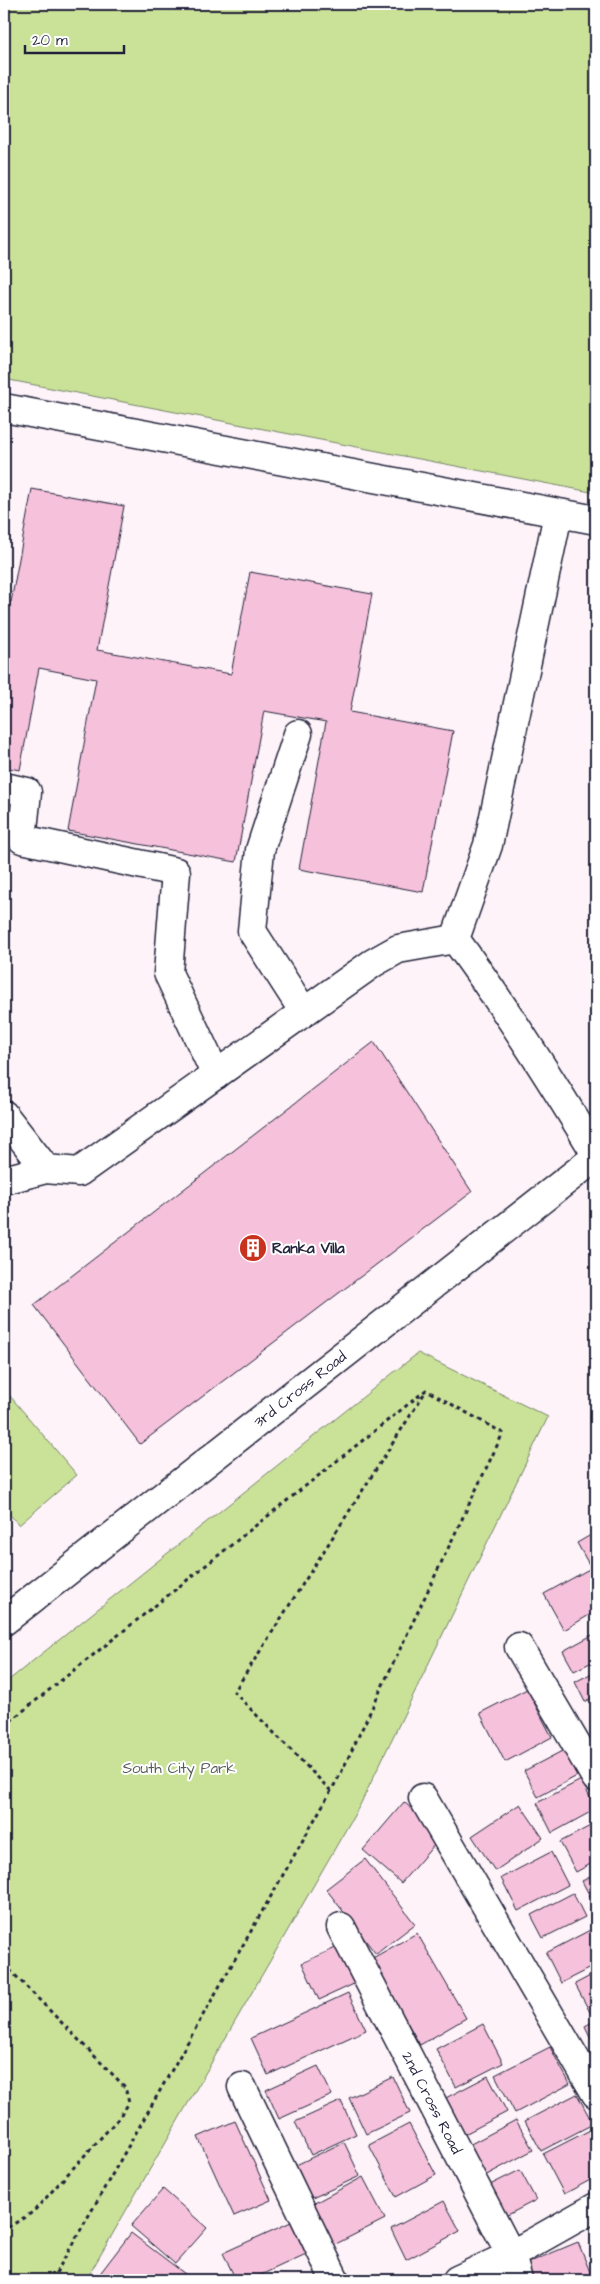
<svg xmlns="http://www.w3.org/2000/svg" width="600" height="2284" viewBox="0 0 600 2284" font-family="'Architects Daughter',sans-serif">
	<rect width="100%" height="100%" fill="#fdf3f8"/>
	<filter id="ink" filterUnits="userSpaceOnUse"><feTurbulence type="fractalNoise" baseFrequency=".02" numOctaves="2"/><feDisplacementMap in="SourceGraphic" scale="10" xChannelSelector="R" yChannelSelector="G"/><feConvolveMatrix kernelMatrix="1 2 1 2 8 2 1 2 1" color-interpolation-filters="sRGB"/></filter>
	<g filter="url(#ink)">
		<g fill="#cae298" stroke="#76826a">
			<polygon points="4,4 596,4 596,493 4,379"/>
			<polygon points="418,1353 548,1417 360,1805 86,2280 4,2280 4,1684"/>
			<polygon points="4,1389 77,1475 19,1525 4,1508"/>
		</g>
		<g fill="#f6c1db" stroke="#22223b">
			<polygon points="32,489 124,506 97,650 231,674 250,572 372,594 350,712 453,731 423,892 299,869 326,722 264,711 236,862 68,831 96,679 39,668 20,770 4,767 4,601 11,602"/>
			<polygon points="374,1042 472,1192 140,1444 34,1305"/>
			<polygon points="596,1532 596,1611 564,1630 544,1594 591,1568 577,1543"/>
			<polygon points="596,1633 596,1660 574,1671 563,1651"/>
			<polygon points="596,1671 596,1696 585,1702 575,1682"/>
			<polygon points="527,1689 552,1737 505,1762 480,1713"/>
			<polygon points="564,1750 577,1776 538,1797 524,1771"/>
			<polygon points="581,1780 596,1809 552,1833 537,1803"/>
			<polygon points="404,1802 442,1836 401,1883 363,1850"/>
			<polygon points="520,1804 543,1838 495,1871 472,1836"/>
			<polygon points="596,1823 596,1861 576,1872 560,1842"/>
			<polygon points="551,1852 568,1885 518,1911 501,1878"/>
			<polygon points="365,1859 415,1924 376,1954 326,1889"/>
			<polygon points="596,1874 596,1908 582,1881"/>
			<polygon points="573,1893 585,1917 543,1938 531,1915"/>
			<polygon points="592,1929 596,1937 596,1965 561,1983 546,1953"/>
			<polygon points="417,1933 466,2018 420,2045 371,1959"/>
			<polygon points="340,1946 356,1983 319,2000 302,1963"/>
			<polygon points="596,1973 596,2014 592,2016 575,1984"/>
			<polygon points="348,1993 366,2030 268,2075 251,2038"/>
			<polygon points="596,2020 596,2049 585,2026"/>
			<polygon points="483,2024 503,2063 456,2087 436,2049"/>
			<polygon points="550,2047 570,2084 515,2113 495,2075"/>
			<polygon points="318,2066 332,2095 279,2119 266,2090"/>
			<polygon points="488,2076 507,2112 457,2138 438,2102"/>
			<polygon points="393,2077 410,2113 366,2134 349,2098"/>
			<polygon points="577,2094 593,2124 541,2151 525,2121"/>
			<polygon points="341,2101 356,2134 311,2155 295,2122"/>
			<polygon points="516,2120 533,2150 483,2177 467,2146"/>
			<polygon points="235,2121 271,2200 234,2216 198,2137"/>
			<polygon points="409,2124 436,2175 396,2197 369,2145"/>
			<polygon points="596,2127 596,2177 564,2194 543,2154"/>
			<polygon points="344,2142 360,2176 308,2200 292,2167"/>
			<polygon points="520,2170 536,2200 502,2218 486,2187"/>
			<polygon points="363,2177 385,2219 330,2247 309,2206"/>
			<polygon points="163,2189 207,2228 175,2264 131,2226"/>
			<polygon points="444,2201 460,2231 406,2260 391,2229"/>
			<polygon points="291,2222 306,2254 250,2280 236,2280 223,2253"/>
			<polygon points="131,2233 193,2280 95,2280"/>
			<polygon points="578,2242 592,2277 584,2280 523,2280 518,2267"/>
		</g>
		<g fill="none" stroke-linecap="round" stroke-linejoin="round">
			<defs>
				<g id="minor">
					<polyline points="4,408 596,520"/>
					<path d="M 558,514 L 488,845 L 455,939 C 506,1008 552,1081 596,1154"/>
					<polyline points="298,734 260,850 252,931 304,1012"/>
					<polyline points="4,787 27,792 22,839 176,872 168,973 216,1075"/>
					<polyline points="4,1115 46,1169"/>
					<polyline points="4,1180 46,1169 79,1172 373,963 398,949 455,939"/>
					<path id="s1" d="M 4,1621 L 596,1157"/>
					<polyline points="519,1647 596,1778"/>
					<polyline points="423,1798 596,2094"/>
					<path id="s2" d="M 341,1927 L 511,2255 L 518,2280"/>
					<polyline points="242,2087 335,2280"/>
					<polyline points="457,2280 511,2255 596,2207"/>
				</g>
			</defs>
			<use href="#minor" stroke="#22223b" stroke-width="31"/>
			<g stroke="#22223b" stroke-width="3" stroke-dasharray="4 4" stroke-linecap="butt">
				<polyline points="4,1726 426,1390 503,1433 340,1775 52,2280"/>
				<polyline points="331,1791 234,1692 424,1394"/>
				<polyline points="4,1964 125,2087 129,2103 118,2119 33,2212 4,2230"/>
			</g>
			<use href="#minor" stroke="#fff" stroke-width="28"/>
		</g>
	</g>
	<defs>
		<symbol id="building-disc" viewBox="-11 -11 22 22"><circle r="9.5" fill="#c8321e" stroke="#fff"/><path d="M-4-6H4V6H1V3H-1V6H-4ZM-2.5-4.3h1.7v1.8h-1.7ZM.8-4.3h1.7v1.8H.8ZM-2.5-1h1.7V.8h-1.7ZM.8-1h1.7V.8H.8Z" fill="#fff"/></symbol>
	</defs>
	<g fill-rule="evenodd">
		<use href="#building-disc" x="237" y="1232" width="32" height="32"/>
	</g>
	<g text-anchor="middle" dominant-baseline="central" stroke-width="4" stroke-linejoin="round" paint-order="stroke">
		<g font-size="15" font-weight="bold" fill="#22223b" stroke="#fff" text-anchor="start">
			<text x="272" y="1248">Ranka Villa</text>
		</g>
		<g font-size="15" fill="#22223b" stroke="#fff">
			<text stroke="none"><textPath href="#s1" startOffset="376">3rd Cross Road</textPath></text>
			<text stroke="none"><textPath href="#s2" startOffset="198">2nd Cross Road</textPath></text>
		</g>
		<g font-size="15" fill="#545c57" stroke="#fff">
			<text x="179" y="1768">South City Park</text>
		</g>
	</g>
	<rect width="600" height="2284" fill="none" stroke="#fff" stroke-width="20"/>
	<rect x="10" y="10" width="580" height="2264" fill="none" stroke="#22223b" stroke-width="2" filter="url(#ink)"/>
	<path d="M25 45v8h99v-8" fill="none" stroke="#22223b" stroke-width="2.5"/>
	<text x="32" y="45" font-size="15" fill="#22223b" stroke="#ffffff" stroke-width="4" paint-order="stroke">20 m</text>
</svg>
